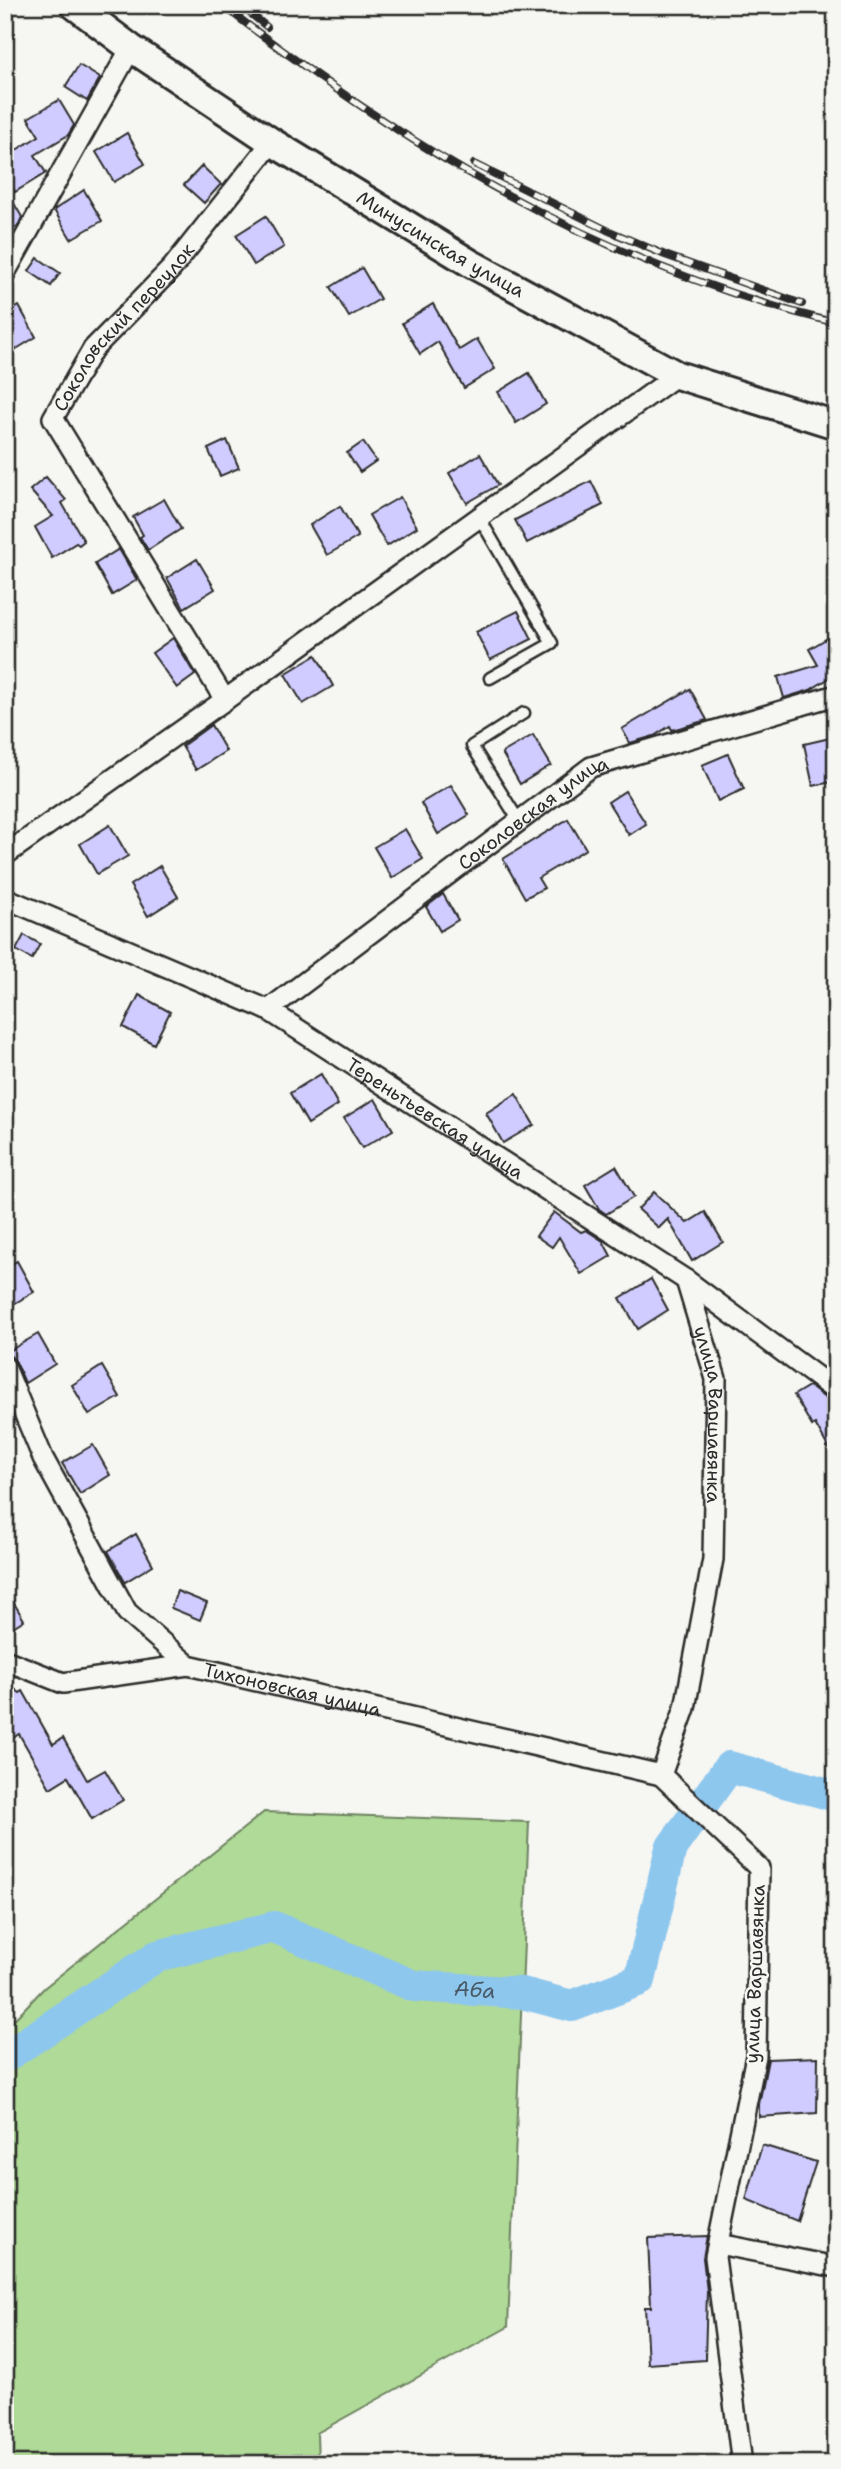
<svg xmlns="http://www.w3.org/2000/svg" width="841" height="2469" viewBox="0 0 841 2469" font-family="'Shantell Sans',sans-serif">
	<rect width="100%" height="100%" fill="#f6f6f2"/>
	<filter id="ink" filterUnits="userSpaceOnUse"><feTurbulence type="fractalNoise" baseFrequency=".0143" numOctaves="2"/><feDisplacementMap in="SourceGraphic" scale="14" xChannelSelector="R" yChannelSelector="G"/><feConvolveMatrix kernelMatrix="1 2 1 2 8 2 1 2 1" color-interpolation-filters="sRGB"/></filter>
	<g filter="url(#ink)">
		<polygon fill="#afda97" stroke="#6d8261" stroke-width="2" points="264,1812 529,1822 508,2327 317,2433 318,2464 5,2464 5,2029 44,1988"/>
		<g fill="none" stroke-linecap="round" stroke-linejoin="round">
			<path stroke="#8ec7ee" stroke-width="32" id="s1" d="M 5,2057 L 157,1956 L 274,1927 L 414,1986 L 522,1993 L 572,2006 L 640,1980 L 671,1848 L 729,1767 L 836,1796"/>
		</g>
		<g fill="#d0ccff" stroke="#2b2b2b" stroke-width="2">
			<polygon points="79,65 100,78 87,101 65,87"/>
			<polygon points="59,100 74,125 68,135 35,155 46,173 15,192 5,174 5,157 39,136 28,118"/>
			<polygon points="127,133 145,164 114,182 96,152"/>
			<polygon points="202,166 221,184 204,203 184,185"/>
			<polygon points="5,188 22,217 18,226 5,233"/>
			<polygon points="84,190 102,221 71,239 54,210"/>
			<polygon points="266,216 284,247 254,265 236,235"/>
			<polygon points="38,258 60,273 51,286 29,271"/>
			<polygon points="362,268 380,299 349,317 331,287"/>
			<polygon points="433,304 459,350 477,339 495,369 464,388 438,342 420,354 402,323"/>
			<polygon points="19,306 36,337 5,356 5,314"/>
			<polygon points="529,373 546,404 516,423 498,392"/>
			<polygon points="227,440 239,468 220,476 208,449"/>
			<polygon points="363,442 376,461 360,472 347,453"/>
			<polygon points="480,454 498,485 467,503 449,473"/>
			<polygon points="46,477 66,500 62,503 84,541 79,545 76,543 52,558 35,527 53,516 30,490"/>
			<polygon points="591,481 603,505 527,543 515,520"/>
			<polygon points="400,497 417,527 387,546 369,515"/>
			<polygon points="164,499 181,529 148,550 140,537 143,535 133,517"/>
			<polygon points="340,506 358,537 327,555 310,525"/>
			<polygon points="119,549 137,580 112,595 95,564"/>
			<polygon points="197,559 215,589 184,608 167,578"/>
			<polygon points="518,611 532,639 490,660 476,632"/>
			<polygon points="836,633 836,674 810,690 784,698 778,677 818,665 809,649"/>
			<polygon points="173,638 195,675 177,688 152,653"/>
			<polygon points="316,655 333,686 303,704 285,674"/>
			<polygon points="690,689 707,720 672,730 670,726 654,736 630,743 622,729"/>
			<polygon points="211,725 226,751 196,770 182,746"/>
			<polygon points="533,735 551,765 520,784 502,753"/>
			<polygon points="830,738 836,765 836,781 813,786 804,744"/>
			<polygon points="728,754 744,789 718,801 702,765"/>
			<polygon points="451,785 469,815 438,834 421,803"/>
			<polygon points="625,791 646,824 629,835 608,802"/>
			<polygon points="568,819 586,849 538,878 544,888 525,898 503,859"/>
			<polygon points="110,825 128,856 97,874 80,844"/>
			<polygon points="405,829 423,859 392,878 374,847"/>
			<polygon points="160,866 178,897 148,916 130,885"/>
			<polygon points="443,894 458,920 440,931 426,907"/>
			<polygon points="24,935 40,944 32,959 16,950"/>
			<polygon points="139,995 170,1012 154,1044 123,1027"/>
			<polygon points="321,1074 338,1105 308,1124 290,1093"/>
			<polygon points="516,1094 534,1125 503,1143 486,1113"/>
			<polygon points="375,1099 393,1130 362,1148 344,1118"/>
			<polygon points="616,1166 634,1197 606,1214 599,1209 585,1185"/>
			<polygon points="654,1192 687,1223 705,1212 723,1242 692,1261 668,1219 659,1228 638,1209"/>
			<polygon points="554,1212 581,1232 586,1230 603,1241 611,1256 581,1274 559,1237 552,1247 536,1236"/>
			<polygon points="17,1261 34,1292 5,1309 5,1268"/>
			<polygon points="651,1279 668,1310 638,1329 620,1298"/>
			<polygon points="38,1334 55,1364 25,1383 16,1362 7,1352"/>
			<polygon points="102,1366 120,1397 89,1415 72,1385"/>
			<polygon points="809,1386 829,1401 836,1403 836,1461 815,1424 812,1426 794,1395"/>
			<polygon points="93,1445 110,1475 80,1494 62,1463"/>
			<polygon points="136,1534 153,1565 125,1582 108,1551"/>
			<polygon points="5,1588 24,1620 5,1632"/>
			<polygon points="177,1591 207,1603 200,1620 171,1608"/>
			<polygon points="5,1682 20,1693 23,1691 53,1744 63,1738 87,1780 105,1770 123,1800 92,1819 68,1777 50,1788 19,1734 10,1740 5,1733"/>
			<polygon points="818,2057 817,2113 759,2117 759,2104 768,2059"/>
			<polygon points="762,2145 816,2162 797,2221 746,2200"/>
			<polygon points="707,2236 703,2258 707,2291 705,2360 648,2364 645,2307 651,2307 648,2238"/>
		</g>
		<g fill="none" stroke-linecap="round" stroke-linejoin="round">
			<defs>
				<g id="lane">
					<polyline points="479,517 552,643 490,678"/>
					<polyline points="519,821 472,746 524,713"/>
				</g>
				<g id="street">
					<polyline points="5,273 131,48"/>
					<path id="s2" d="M 225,700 L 53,418 L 93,349 L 172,268 L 272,142"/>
					<polyline points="5,855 225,700 677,375"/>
					<path id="s3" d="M 5,898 L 268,1010 L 686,1280 L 836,1391"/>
					<path id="s4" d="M 268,1010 L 591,767 L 836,695"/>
					<path id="s5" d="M 686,1280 L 716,1379 L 713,1559 L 685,1708 L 661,1775 L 759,1868 L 756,2056 L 715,2257 L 742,2464"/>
					<path id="s6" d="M 5,1367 L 43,1458 L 127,1612 L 188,1665 L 661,1775"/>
					<polyline points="5,1660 63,1683 188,1665"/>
					<polyline points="718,2244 836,2267"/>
				</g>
				<g id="secondary">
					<path id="s7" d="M 74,5 L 131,48 L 272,142 L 470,263 L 677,375 L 836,425"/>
				</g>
			</defs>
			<use href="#lane" stroke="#2b2b2b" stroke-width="15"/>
			<use href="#street" stroke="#2b2b2b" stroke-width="24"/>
			<use href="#secondary" stroke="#2b2b2b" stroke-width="32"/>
			<use href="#lane" stroke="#f6f6f2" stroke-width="10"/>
			<use href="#street" stroke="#f6f6f2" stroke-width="19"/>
			<use href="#secondary" stroke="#f6f6f2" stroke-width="26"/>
			<defs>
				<g id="rail">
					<path d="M 223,5 C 250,28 280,48 308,69 C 466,183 645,277 836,323"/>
					<polyline points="240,5 267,27"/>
					<polyline points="474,164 607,230 665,255 802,304"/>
				</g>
			</defs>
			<use href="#rail" stroke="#2b2b2b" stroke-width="8"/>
			<use href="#rail" stroke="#f6f6f2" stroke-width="5" stroke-dasharray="16" stroke-linecap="butt"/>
		</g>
	</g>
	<g text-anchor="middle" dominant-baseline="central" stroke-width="5" stroke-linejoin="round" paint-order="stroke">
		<g font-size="19" fill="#2b2b2b" stroke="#f6f6f2">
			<text stroke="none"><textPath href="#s7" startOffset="438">Минусинская улица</textPath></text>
			<text stroke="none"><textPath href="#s2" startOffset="446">Соколовский переулок</textPath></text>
			<text stroke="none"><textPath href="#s4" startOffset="331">Соколовская улица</textPath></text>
			<text stroke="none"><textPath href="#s3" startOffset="485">Тереньтьевская улица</textPath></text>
			<text stroke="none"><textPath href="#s5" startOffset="138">улица Варшавянка</textPath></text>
			<text stroke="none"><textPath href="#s6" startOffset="462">Тихоновская улица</textPath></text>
			<text transform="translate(755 1974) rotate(-88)">улица Варшавянка</text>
		</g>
		<g font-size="21" font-style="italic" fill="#495a66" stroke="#f6f6f2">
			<text stroke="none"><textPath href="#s1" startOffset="516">Аба</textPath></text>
		</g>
	</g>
	<rect width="841" height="2469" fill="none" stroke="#f6f6f2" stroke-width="28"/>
	<rect x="14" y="14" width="813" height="2441" fill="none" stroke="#2b2b2b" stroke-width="2.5" filter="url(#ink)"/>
</svg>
